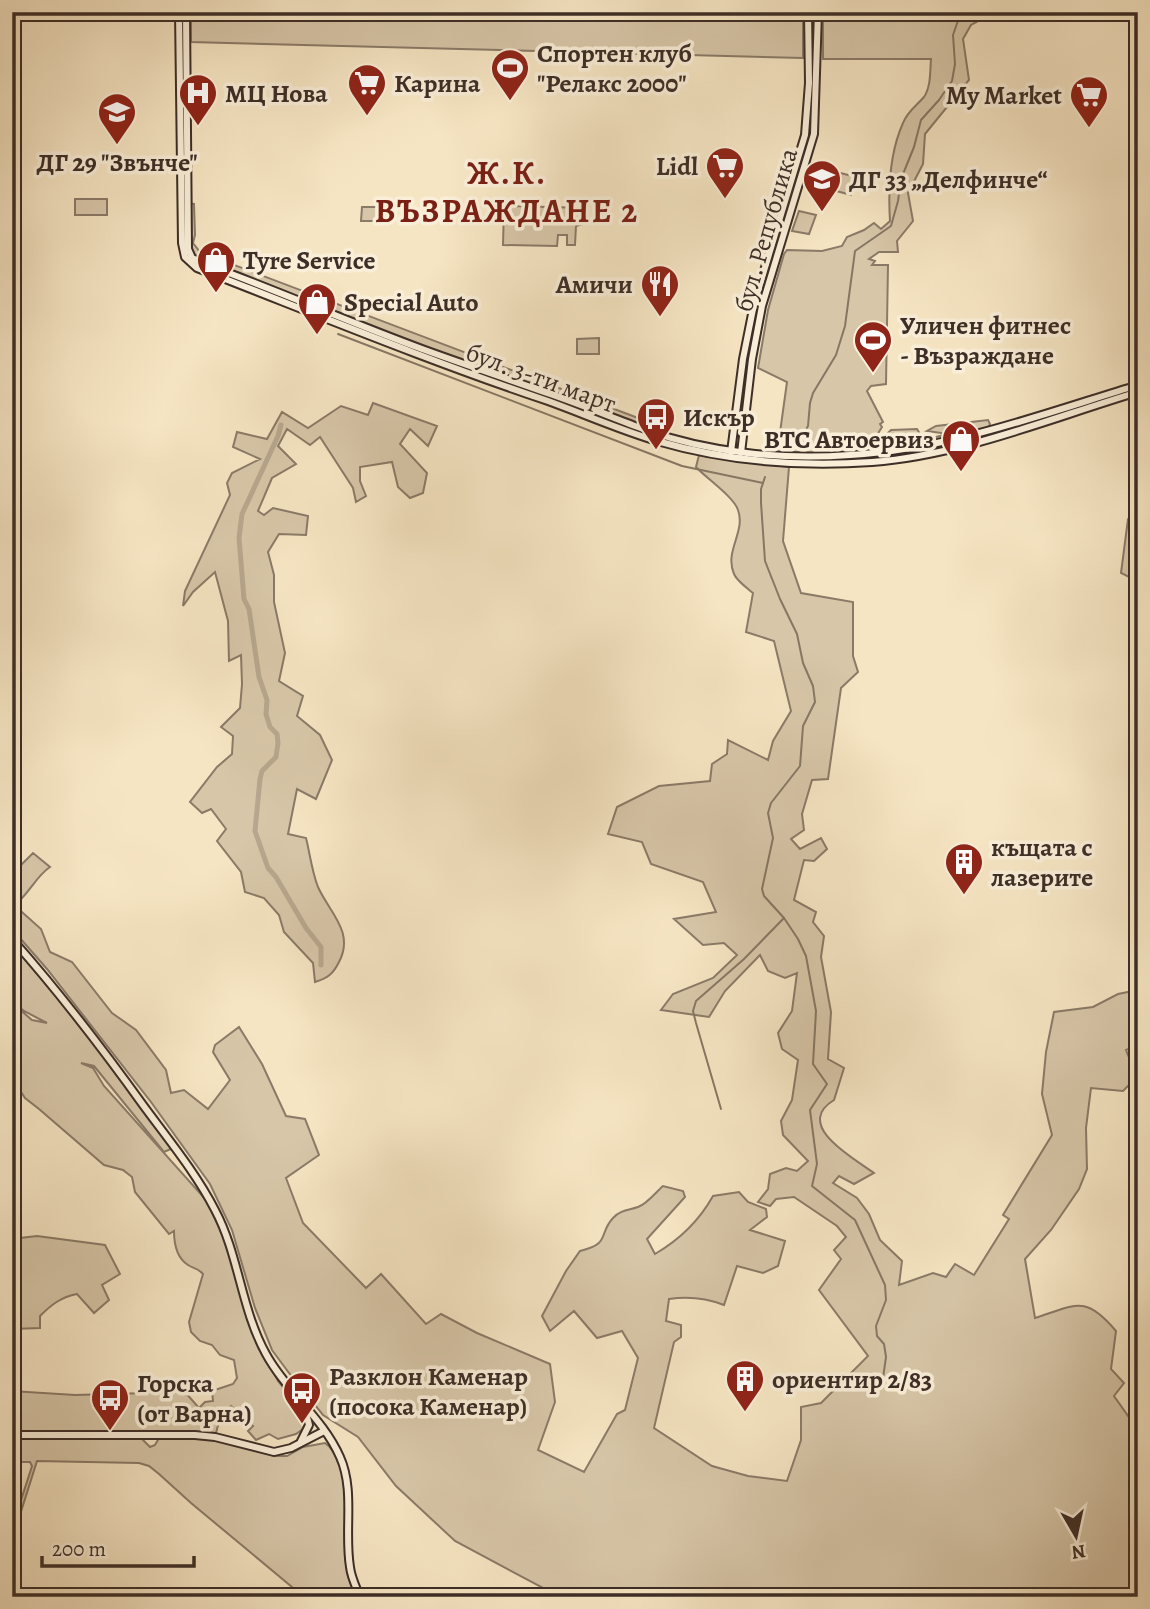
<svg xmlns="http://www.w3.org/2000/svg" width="1150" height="1609" viewBox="0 0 1150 1609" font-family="Alegreya,serif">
	<rect width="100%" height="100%" fill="#f6e5c3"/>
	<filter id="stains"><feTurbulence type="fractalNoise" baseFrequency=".00286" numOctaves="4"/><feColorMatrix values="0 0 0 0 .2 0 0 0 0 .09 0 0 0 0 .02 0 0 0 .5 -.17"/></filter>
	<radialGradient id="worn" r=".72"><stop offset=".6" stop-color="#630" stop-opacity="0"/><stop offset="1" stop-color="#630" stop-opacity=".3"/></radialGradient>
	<g fill="#d7c6a8" stroke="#8a7a68" stroke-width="2">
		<polygon points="191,12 803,12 803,58 191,42"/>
		<path d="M 823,12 L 981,12 L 980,20 L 971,25 L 963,39 L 969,80 L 925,134 L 923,164 L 908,193 L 913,221 L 897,241 L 898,252 L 879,252 L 869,259 L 875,261 L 872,265 L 888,265 L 886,384 L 871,386 L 867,391 L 883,422 L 880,424 L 882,427 L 872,443 L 880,441 L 891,430 L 917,429 L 920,434 C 905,440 881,438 870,449 L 895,447 L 948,434 L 927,431 L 936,426 L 988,420 L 990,424 L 988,429 L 914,447 L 832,454 L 777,454 L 787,382 L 758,368 L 768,310 L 784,254 L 787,250 L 822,251 L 842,246 L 847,237 L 864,230 L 874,223 L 881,229 L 890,221 C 888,189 890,152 903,123 C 907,112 917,105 924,97 C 931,87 930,71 931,59 L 823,59 Z"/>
		<polygon points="813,166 856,177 851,195 807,183"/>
		<rect x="75" y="199" width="32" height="16"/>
		<polygon points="186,203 194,204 195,235 193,243 200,252 646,421 647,431 421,349 192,258"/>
		<polygon points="504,206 588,208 587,223 576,226 575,245 567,245 567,235 558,235 557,246 503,245"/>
		<polygon points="362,207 387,207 387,221 361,221"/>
		<polygon points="799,211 816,215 809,234 792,231"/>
		<polygon points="599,338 599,354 577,354 577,339"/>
		<polygon points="748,338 752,359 741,447 732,445"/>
		<path d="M 373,403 L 437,426 L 428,446 L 410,429 L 400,444 L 427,473 L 423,493 L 410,498 L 398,487 L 392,462 L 360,467 L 360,481 L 366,496 L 356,502 L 353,488 L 320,437 L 310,445 L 287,429 L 278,446 L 296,464 L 272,478 L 258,511 L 264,515 L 273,508 L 308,516 L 306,535 L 279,534 L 268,552 L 274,575 L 274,602 L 285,653 L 279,681 L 303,696 L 297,716 L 320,735 L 332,760 L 316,799 L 297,789 L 288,834 L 306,838 C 310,854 312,872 318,887 C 329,912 355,932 339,962 C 333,974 328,978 315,982 L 313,963 L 284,932 L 279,915 L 264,898 L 245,892 L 241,872 L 217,841 L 226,829 L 211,809 L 202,813 L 190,802 L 217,767 L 232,754 L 233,736 L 221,727 L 240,708 L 242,684 L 241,655 L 229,661 L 228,621 L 215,572 L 193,592 L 183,606 L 185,591 L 230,495 L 227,483 L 232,473 L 260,459 L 233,447 L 237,432 L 267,439 L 282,412 L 308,428 L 341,406 L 368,415 Z"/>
		<path d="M 699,455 L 789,467 L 783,541 L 801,593 L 853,602 L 853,656 L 858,672 L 841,688 L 828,779 L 812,780 L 802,814 L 804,830 L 791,839 L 800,849 L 821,838 L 827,849 L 814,861 L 804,860 L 794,900 L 816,912 L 813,922 L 824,936 L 821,957 L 831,1012 L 828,1059 L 844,1068 L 834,1100 C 793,1125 853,1158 874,1173 L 854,1184 L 839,1176 L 833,1183 L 857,1198 L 869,1214 L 880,1240 L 902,1261 L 899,1285 L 933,1273 L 946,1277 L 955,1264 L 974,1275 L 1009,1219 L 1003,1215 L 1052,1135 L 1042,1094 L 1046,1052 L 1054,1012 L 1093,1007 L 1118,994 L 1138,990 L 1138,1045 L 1126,1050 L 1134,1070 L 1134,1080 L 1123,1091 L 1091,1088 L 1086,1128 L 1087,1169 L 1079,1189 L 1051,1230 L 1025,1259 L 1035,1318 C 1076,1305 1085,1294 1116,1331 L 1111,1369 L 1124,1383 L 1114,1396 L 1138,1430 L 1138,1597 L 560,1597 L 455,1541 L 396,1486 L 358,1437 L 323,1415 L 289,1373 L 272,1350 L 255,1308 L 232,1230 L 210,1184 L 151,1102 L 47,969 L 12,929 L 12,874 L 33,853 L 50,867 C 35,877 28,896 14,905 L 41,929 L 50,952 L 72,962 L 112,1013 L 136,1030 L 166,1070 L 171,1093 L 184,1090 L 208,1109 L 230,1080 L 213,1052 L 215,1045 L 239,1027 L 262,1064 L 286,1116 L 305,1119 L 319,1155 L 286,1178 L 303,1223 L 366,1288 L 381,1274 L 426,1324 L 441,1314 L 477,1333 L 550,1364 L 555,1402 L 538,1450 L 584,1472 L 617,1414 L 625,1410 L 638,1358 L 622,1331 L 597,1338 L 574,1311 L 550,1331 L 542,1316 L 566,1271 L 580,1251 C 611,1244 598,1234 613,1218 C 620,1210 629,1210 638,1207 C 647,1204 656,1192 663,1186 L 683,1191 L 685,1197 L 647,1239 L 655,1254 C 679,1240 699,1221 713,1196 L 739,1192 L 748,1202 L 766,1209 L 767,1217 L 750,1230 L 785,1241 L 778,1266 L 763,1273 L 737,1266 L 724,1305 C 706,1298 689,1296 669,1299 L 666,1321 L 681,1325 L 681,1337 L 674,1342 L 654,1428 L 712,1466 L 748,1476 L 787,1481 L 801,1440 L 801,1407 L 821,1403 L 868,1356 L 819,1290 L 841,1259 L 834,1250 L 846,1237 L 837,1226 L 794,1197 L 776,1199 L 770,1206 L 758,1202 L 768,1189 L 770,1174 L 786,1168 L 797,1171 L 808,1161 L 783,1135 L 781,1121 L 792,1100 L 798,1060 L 782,1049 L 778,1033 L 792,1011 L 797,973 L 785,978 L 768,971 L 760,955 L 725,991 L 709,1017 L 661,1010 L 673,994 L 713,978 L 737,955 L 724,943 L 703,945 L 674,919 L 716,912 L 703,882 L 651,864 L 642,842 L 608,834 L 617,807 L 659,786 L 710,781 L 712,764 L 727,754 L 728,740 L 768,760 L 773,741 L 791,711 L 774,641 L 746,632 L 753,593 C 747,588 737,581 734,574 C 724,551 746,532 738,510 C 734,497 706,478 696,467 Z"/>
		<polygon points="1131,517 1138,520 1138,577 1133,579 1121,573 1128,519"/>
		<path d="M 12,943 L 35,967 L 173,1148 L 164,1152 L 94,1066 L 81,1063 L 93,1068 L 104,1086 L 207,1201 L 224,1238 L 252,1331 L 278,1381 L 301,1409 L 305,1420 L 303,1429 L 296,1434 L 278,1439 L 269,1434 L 256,1440 L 248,1431 L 253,1426 L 231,1406 L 221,1414 L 215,1437 L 12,1435 L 12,1391 L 75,1395 L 185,1392 L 199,1408 L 205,1402 L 213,1401 L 212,1391 L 233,1384 L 237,1378 L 234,1360 L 220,1355 L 212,1345 L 200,1341 L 191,1332 L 189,1322 L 203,1274 C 198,1268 194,1269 188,1265 C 177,1258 174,1243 174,1231 L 169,1234 L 135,1192 L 132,1177 L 123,1170 L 104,1165 L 39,1109 L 25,1098 L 12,1078 L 12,1003 L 32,1020 L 47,1023 L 24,1011 L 12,1001 Z"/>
		<path d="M 37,1236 L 105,1245 L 120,1274 L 102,1285 L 109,1300 L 94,1313 L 77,1294 C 61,1297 51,1305 40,1316 L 40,1328 L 12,1329 L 12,1239 Z"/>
		<path d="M 181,1437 L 219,1439 L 275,1456 L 287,1456 L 303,1447 L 325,1443 C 355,1465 343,1538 347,1571 C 348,1580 353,1589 357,1597 L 304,1597 L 191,1503 L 159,1474 L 149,1466 L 139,1463 L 37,1461 L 12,1540 L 12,1528 L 32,1466 L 30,1462 L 12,1462 L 12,1438 L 142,1439 L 150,1447 L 155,1445 L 159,1438 Z"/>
	</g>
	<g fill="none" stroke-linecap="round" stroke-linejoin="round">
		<g stroke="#867765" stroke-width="2">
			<polyline points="338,334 682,466 763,483"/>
			<polyline points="797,445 808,426 810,403 813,393 836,355 845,326 855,251 891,226 898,201 901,179 914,147 921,120 939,100 952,81 955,64 953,35 961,12"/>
			<polyline points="765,477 761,489 761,503 765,561 780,599 797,634 803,663 813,686 815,702 803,726 800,766 771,803 768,813 773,838 762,889 764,896 784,918 798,939 806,956 816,1011 813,1064 827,1084 810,1110 817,1164 812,1186 855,1220 885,1285 886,1300 876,1326 877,1336 884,1344 886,1357 883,1378"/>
			<polyline points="721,1109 696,1023 693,1011 696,1001 744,959 784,918"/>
		</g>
		<polyline stroke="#b7a78e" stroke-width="5" points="281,425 278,436 242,514 239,538 244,599 249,609 259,677 267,700 266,714 270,727 277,734 278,743 276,757 262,771 260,779 255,831 268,868 276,877 306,928 321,947 321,965"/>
		<defs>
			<g id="secondary">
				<path d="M 179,12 L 182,243 L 185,257 L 197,268 C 313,313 429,361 548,401 C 584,414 620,430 657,441 C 726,461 801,467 872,462 C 963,455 1051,418 1138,392"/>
				<path d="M 186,12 L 188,249 L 192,258 L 205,264 C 278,291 349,322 422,349 C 463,364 505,378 547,393 C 580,404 613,418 646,430 C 710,453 783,460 850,455 C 950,449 1043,414 1138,385"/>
				<polyline points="731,452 743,359 754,304 805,135 809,83 808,12"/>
				<polyline points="741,453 752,359 762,306 814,134 818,12"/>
				<path d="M 12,939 C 59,992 102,1048 143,1105 C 168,1139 196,1173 215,1210 C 239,1255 241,1309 266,1354 C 286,1391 323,1418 340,1457 C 355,1490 344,1531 350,1567 C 351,1577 356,1587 360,1597"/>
				<polyline points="12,1435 195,1435 215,1437 274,1452 291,1448 324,1431"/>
				<polyline points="301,1441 309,1425 306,1413"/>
			</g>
		</defs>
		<use href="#secondary" stroke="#3d2e27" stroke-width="10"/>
		<use href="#secondary" stroke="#f9eed8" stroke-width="6"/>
	</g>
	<defs>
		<symbol id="stadium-pin" viewBox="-11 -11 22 30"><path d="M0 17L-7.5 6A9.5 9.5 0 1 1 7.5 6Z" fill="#8f2418" stroke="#f9eed8"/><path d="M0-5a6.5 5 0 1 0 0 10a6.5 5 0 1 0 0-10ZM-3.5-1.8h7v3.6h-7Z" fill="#fff"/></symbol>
		<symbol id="supermarket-pin" viewBox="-11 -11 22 30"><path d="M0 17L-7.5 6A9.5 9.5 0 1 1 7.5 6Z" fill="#8f2418" stroke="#f9eed8"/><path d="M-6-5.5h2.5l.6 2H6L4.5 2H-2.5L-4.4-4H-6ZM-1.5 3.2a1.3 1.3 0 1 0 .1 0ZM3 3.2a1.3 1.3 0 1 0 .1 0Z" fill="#fff"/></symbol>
		<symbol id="hospital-pin" viewBox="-11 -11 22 30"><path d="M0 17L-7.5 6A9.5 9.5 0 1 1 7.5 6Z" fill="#8f2418" stroke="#f9eed8"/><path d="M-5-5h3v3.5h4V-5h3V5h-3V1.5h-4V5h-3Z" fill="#fff"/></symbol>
		<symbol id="school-pin" viewBox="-11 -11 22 30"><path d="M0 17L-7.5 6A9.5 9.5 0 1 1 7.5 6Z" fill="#8f2418" stroke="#f9eed8"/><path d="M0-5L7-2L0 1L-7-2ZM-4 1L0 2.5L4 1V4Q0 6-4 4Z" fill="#fff"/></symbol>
		<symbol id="shop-pin" viewBox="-11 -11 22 30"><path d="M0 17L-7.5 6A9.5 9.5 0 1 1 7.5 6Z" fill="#8f2418" stroke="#f9eed8"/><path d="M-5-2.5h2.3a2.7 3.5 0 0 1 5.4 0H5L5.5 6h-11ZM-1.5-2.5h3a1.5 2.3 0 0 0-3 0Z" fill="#fff"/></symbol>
		<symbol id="restaurant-pin" viewBox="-11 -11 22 30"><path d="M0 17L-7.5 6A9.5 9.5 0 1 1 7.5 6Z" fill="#8f2418" stroke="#f9eed8"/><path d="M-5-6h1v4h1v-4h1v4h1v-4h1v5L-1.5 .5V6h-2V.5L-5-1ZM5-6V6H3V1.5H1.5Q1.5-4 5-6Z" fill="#fff"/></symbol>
		<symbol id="bus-pin" viewBox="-11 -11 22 30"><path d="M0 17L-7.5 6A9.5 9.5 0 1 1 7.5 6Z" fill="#8f2418" stroke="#f9eed8"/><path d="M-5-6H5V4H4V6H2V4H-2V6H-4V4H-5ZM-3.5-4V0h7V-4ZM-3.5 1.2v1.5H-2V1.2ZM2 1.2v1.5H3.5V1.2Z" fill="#fff"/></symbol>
		<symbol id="building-pin" viewBox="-11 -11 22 30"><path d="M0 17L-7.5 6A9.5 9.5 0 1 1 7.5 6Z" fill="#8f2418" stroke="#f9eed8"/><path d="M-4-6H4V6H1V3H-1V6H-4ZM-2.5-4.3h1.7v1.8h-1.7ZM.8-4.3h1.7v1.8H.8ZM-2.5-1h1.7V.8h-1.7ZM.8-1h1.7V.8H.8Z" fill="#fff"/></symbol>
	</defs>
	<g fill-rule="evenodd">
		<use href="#stadium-pin" x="488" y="46" width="44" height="60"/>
		<use href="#supermarket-pin" x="345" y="61" width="44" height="60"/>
		<use href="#hospital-pin" x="176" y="71" width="44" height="60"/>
		<use href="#supermarket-pin" x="1067" y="73" width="44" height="60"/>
		<use href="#school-pin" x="95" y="90" width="44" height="60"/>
		<use href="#supermarket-pin" x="703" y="144" width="44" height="60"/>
		<use href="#school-pin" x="800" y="157" width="44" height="60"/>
		<use href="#shop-pin" x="194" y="238" width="44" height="60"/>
		<use href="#restaurant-pin" x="638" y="262" width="44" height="60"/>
		<use href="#shop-pin" x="295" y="280" width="44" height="60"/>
		<use href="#stadium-pin" x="851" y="318" width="44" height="60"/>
		<use href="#bus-pin" x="634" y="395" width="44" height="60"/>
		<use href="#shop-pin" x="939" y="417" width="44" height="60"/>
		<use href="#building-pin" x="942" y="840" width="44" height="60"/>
		<use href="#building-pin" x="723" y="1357" width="44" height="60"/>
		<use href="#bus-pin" x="280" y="1369" width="44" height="60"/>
		<use href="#bus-pin" x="88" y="1376" width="44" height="60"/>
	</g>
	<g text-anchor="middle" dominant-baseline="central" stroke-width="7" stroke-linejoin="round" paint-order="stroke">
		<g font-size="26" font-weight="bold" fill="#3d2e27" stroke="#f9eed8" text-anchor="start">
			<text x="537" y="53">Спортен клуб<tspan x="537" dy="30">"Релакс 2000"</tspan></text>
			<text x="394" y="83">Карина</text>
			<text x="225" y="93">МЦ Нова</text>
			<text x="1062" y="95" text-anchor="end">My Market</text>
			<text x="117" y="162" text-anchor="middle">ДГ 29 "Звънче"</text>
			<text x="698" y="166" text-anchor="end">Lidl</text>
			<text x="849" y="179">ДГ 33 „Делфинче“</text>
			<text x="243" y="260">Tyre Service</text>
			<text x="633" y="284" text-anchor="end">Амичи</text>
			<text x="344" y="302">Special Auto</text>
			<text x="900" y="325">Уличен фитнес<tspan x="900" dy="30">- Възраждане</tspan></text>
			<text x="683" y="417">Искър</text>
			<text x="934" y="439" text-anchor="end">ВТС Автоервиз</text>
			<text x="991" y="847">къщата с<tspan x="991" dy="30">лазерите</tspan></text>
			<text x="329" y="1376">Разклон Каменар<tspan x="329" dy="30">(посока Каменар)</tspan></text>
			<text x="772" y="1379">ориентир 2/83</text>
			<text x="137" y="1383">Горска<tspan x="137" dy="30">(от Варна)</tspan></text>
		</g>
		<g font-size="26" fill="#3d2e27" stroke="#f9eed8">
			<text transform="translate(766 230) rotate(-74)">бул. Република</text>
			<text transform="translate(541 378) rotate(20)">бул. 3-ти март</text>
		</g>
		<g font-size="33" font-weight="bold" letter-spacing="2" fill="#7a1f14" stroke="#f9eed8">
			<text x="507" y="172">Ж.К.<tspan x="507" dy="38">ВЪЗРАЖДАНЕ 2</tspan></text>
		</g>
	</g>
	<rect width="1150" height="1609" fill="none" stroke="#f6e5c3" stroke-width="42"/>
	<rect x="14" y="14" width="1122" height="1581" fill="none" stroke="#3d2e27" stroke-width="3.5"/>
	<rect x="21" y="21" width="1108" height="1567" fill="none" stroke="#3d2e27" stroke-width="2"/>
	<g transform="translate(1076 1536) rotate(171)" stroke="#f9eed8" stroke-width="5" paint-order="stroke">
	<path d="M0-5L12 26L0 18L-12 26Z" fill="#3d2e27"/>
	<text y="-10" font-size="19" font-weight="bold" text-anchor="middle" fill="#3d2e27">N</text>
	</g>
	<path d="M42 1556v10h152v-10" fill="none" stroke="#3d2e27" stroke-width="3.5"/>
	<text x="52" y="1556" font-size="21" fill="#3d2e27" stroke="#f9eed8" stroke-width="5" paint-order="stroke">200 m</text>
	<rect width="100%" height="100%" filter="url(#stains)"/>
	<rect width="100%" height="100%" fill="url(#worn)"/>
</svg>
